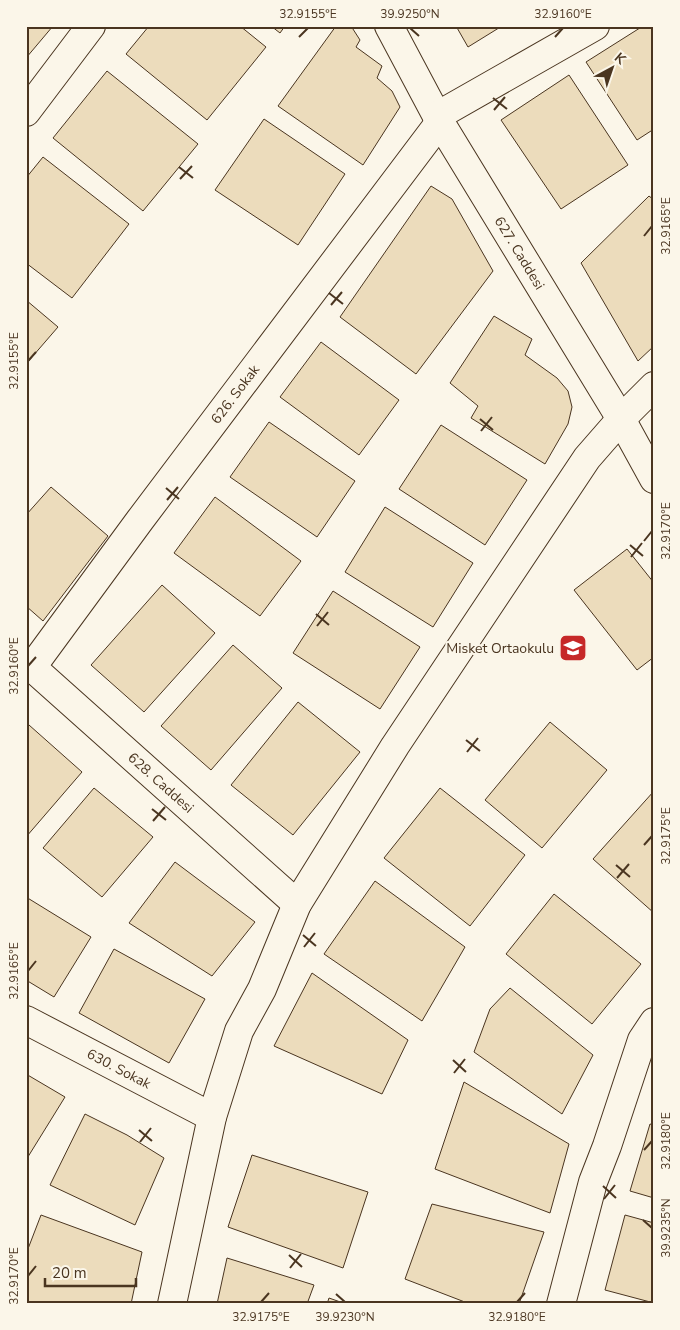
<svg xmlns="http://www.w3.org/2000/svg" width="680" height="1330" viewBox="0 0 680 1330" font-family="'Nunito Sans',sans-serif">
	<rect width="100%" height="100%" fill="#fbf6e9"/>
	<g fill="#ecdcbc" stroke="#4a3520">
		<polygon points="26,26 53,26 26,58"/>
		<polygon points="149,26 240,26 266,47 207,120 126,54"/>
		<polygon points="271,26 285,26 280,33"/>
		<polygon points="336,26 351,26 360,40 356,47 382,66 377,78 392,91 400,107 363,165 278,106"/>
		<polygon points="456,26 502,26 468,47"/>
		<polygon points="643,26 651,26 654,31 654,129 637,140 586,62"/>
		<polygon points="107,71 198,144 143,211 53,138"/>
		<polygon points="569,75 628,165 561,209 501,120"/>
		<polygon points="264,119 345,174 298,245 215,190"/>
		<polygon points="43,157 129,224 72,298 26,263 26,178"/>
		<polygon points="431,186 452,199 493,271 416,374 340,317"/>
		<polygon points="649,196 654,200 654,346 638,361 581,263"/>
		<polygon points="26,300 58,327 26,364"/>
		<polygon points="494,316 532,339 525,355 557,378 568,391 572,407 568,424 545,464 471,418 478,406 450,383"/>
		<polygon points="321,342 399,400 359,455 280,397"/>
		<polygon points="269,422 355,481 317,537 230,477"/>
		<polygon points="441,425 527,480 485,545 399,489"/>
		<polygon points="51,487 108,536 43,621 26,606 26,515"/>
		<polygon points="215,497 301,561 260,616 174,553"/>
		<polygon points="385,507 473,563 433,627 345,572"/>
		<polygon points="627,549 654,583 654,657 637,670 574,590"/>
		<polygon points="162,585 215,633 144,712 91,665"/>
		<polygon points="333,591 420,647 380,709 293,653"/>
		<polygon points="233,645 282,688 211,770 161,726"/>
		<polygon points="298,702 360,752 293,835 231,785"/>
		<polygon points="550,722 607,770 542,848 485,800"/>
		<polygon points="29,725 82,772 26,837 26,729"/>
		<polygon points="94,788 153,837 102,897 43,848"/>
		<polygon points="440,788 525,855 470,926 384,858"/>
		<polygon points="654,791 654,913 593,859"/>
		<polygon points="175,862 255,922 212,976 129,923"/>
		<polygon points="375,881 465,947 422,1021 324,954"/>
		<polygon points="554,894 641,964 592,1024 506,954"/>
		<polygon points="26,897 91,937 54,997 26,980"/>
		<polygon points="114,949 205,999 169,1063 79,1013"/>
		<polygon points="312,973 408,1040 382,1094 274,1046"/>
		<polygon points="510,988 593,1055 562,1114 474,1052 490,1009"/>
		<polygon points="26,1074 65,1097 26,1160"/>
		<polygon points="464,1082 569,1144 550,1213 435,1169"/>
		<polygon points="85,1114 127,1135 164,1158 135,1225 50,1185"/>
		<polygon points="650,1124 654,1125 654,1198 630,1191"/>
		<polygon points="252,1155 368,1192 343,1268 228,1227"/>
		<polygon points="432,1204 544,1232 519,1304 470,1304 405,1279"/>
		<polygon points="41,1215 142,1252 131,1304 26,1304 26,1254"/>
		<polygon points="625,1215 654,1223 654,1303 605,1290"/>
		<polygon points="227,1258 314,1285 307,1304 217,1304"/>
		<polygon points="329,1298 346,1304 327,1304"/>
	</g>
	<g fill="none" stroke-linecap="round" stroke-linejoin="round">
		<defs>
			<g id="minor">
				<path id="s1" d="M 389,26 L 440,122 L 621,419 L 654,479"/>
				<polyline points="26,112 91,26"/>
				<polyline points="437,116 595,26"/>
				<path id="s2" d="M 26,662 L 297,904"/>
				<path id="s3" d="M 32,667 L 140,520 L 440,122"/>
				<path id="s4" d="M 26,1020 L 212,1117"/>
				<polyline points="172,1304 212,1117 239,1031 262,989 297,904 395,746 587,458 621,419 654,386"/>
				<polyline points="561,1304 593,1182 607,1146 642,1040 654,1022"/>
			</g>
		</defs>
		<use href="#minor" stroke="#4a3520" stroke-width="30"/>
		<use href="#minor" stroke="#fbf6e9" stroke-width="28"/>
	</g>
	<path fill="none" stroke="#4a3520" stroke-width="2" d="M 410,28 L 419,36M 299,37 L 308,28M 555,37 L 563,28M 493,98 L 507,109M 494,110 L 505,97M 179,167 L 193,178M 180,179 L 192,166M 644,236 L 652,226M 329,293 L 343,304M 331,305 L 342,292M 28,361 L 36,352M 480,419 L 493,430M 481,431 L 492,417M 166,488 L 179,499M 167,500 L 178,487M 644,541 L 652,531M 630,545 L 643,556M 631,557 L 642,543M 316,614 L 329,625M 317,626 L 328,612M 28,666 L 36,657M 466,740 L 480,751M 467,752 L 478,738M 152,809 L 166,820M 153,821 L 165,807M 644,845 L 652,836M 616,865 L 630,877M 617,878 L 629,864M 303,935 L 316,946M 304,947 L 315,933M 28,971 L 36,961M 453,1060 L 466,1072M 454,1073 L 465,1059M 139,1130 L 152,1141M 140,1142 L 151,1128M 644,1150 L 652,1141M 603,1186 L 616,1198M 604,1199 L 615,1185M 643,1220 L 652,1228M 289,1255 L 302,1267M 290,1268 L 301,1254M 28,1276 L 36,1266M 336,1294 L 345,1302M 261,1302 L 269,1293M 517,1302 L 525,1293"/>
	<defs>
		<symbol id="school-square" viewBox="-11 -11 22 22"><rect x="-9" y="-9" width="18" height="18" rx="4" fill="#c62828" stroke="#fbf6e9"/><path d="M0-5L7-2L0 1L-7-2ZM-4 1L0 2.5L4 1V4Q0 6-4 4Z" fill="#fff"/></symbol>
	</defs>
	<g fill-rule="evenodd">
		<use href="#school-square" x="557" y="632" width="32" height="32"/>
	</g>
	<g text-anchor="middle" dominant-baseline="central" stroke-width="4" stroke-linejoin="round" paint-order="stroke">
		<g font-size="14" fill="#4a3520" stroke="#fbf6e9">
			<text stroke="none"><textPath href="#s1" startOffset="262">627. Caddesi</textPath></text>
			<text stroke="none"><textPath href="#s3" startOffset="340">626. Sokak</textPath></text>
			<text stroke="none"><textPath href="#s2" startOffset="181">628. Caddesi</textPath></text>
			<text stroke="none"><textPath href="#s4" startOffset="105">630. Sokak</textPath></text>
		</g>
		<g font-size="14" fill="#4a3520" stroke="#fbf6e9" text-anchor="end">
			<text x="554" y="648">Misket Ortaokulu</text>
		</g>
	</g>
	<rect width="680" height="1330" fill="none" stroke="#fbf6e9" stroke-width="55"/>
	<g transform="translate(612 68) rotate(40)" stroke="#fbf6e9" stroke-width="4" paint-order="stroke">
	<path d="M0-4L9 19L0 12L-9 19Z" fill="#4a3520"/>
	<text y="-8" font-size="14" font-weight="bold" text-anchor="middle" fill="#4a3520">K</text>
	</g>
	<path d="M45 1278v8h91v-8" fill="none" stroke="#4a3520" stroke-width="2.5"/>
	<text x="52" y="1278" font-size="15" fill="#4a3520" stroke="#fbf6e9" stroke-width="4" paint-order="stroke">20 m</text>
	<rect x="28" y="28" width="624" height="1274" fill="none" stroke="#4a3520" stroke-width="2"/>
	<g font-size="12" text-anchor="middle" fill="#4a3520">
		<text x="308" y="18">32.9155°E</text>
		<text x="410" y="18">39.9250°N</text>
		<text x="563" y="18">32.9160°E</text>
		<text transform="translate(666 226) rotate(-90)" y="4">32.9165°E</text>
		<text transform="translate(14 361) rotate(-90)" y="4">32.9155°E</text>
		<text transform="translate(666 531) rotate(-90)" y="4">32.9170°E</text>
		<text transform="translate(14 666) rotate(-90)" y="4">32.9160°E</text>
		<text transform="translate(666 836) rotate(-90)" y="4">32.9175°E</text>
		<text transform="translate(14 971) rotate(-90)" y="4">32.9165°E</text>
		<text transform="translate(666 1141) rotate(-90)" y="4">32.9180°E</text>
		<text transform="translate(666 1228) rotate(-90)" y="4">39.9235°N</text>
		<text transform="translate(14 1276) rotate(-90)" y="4">32.9170°E</text>
		<text x="261" y="1321">32.9175°E</text>
		<text x="345" y="1321">39.9230°N</text>
		<text x="517" y="1321">32.9180°E</text>
	</g>
</svg>
